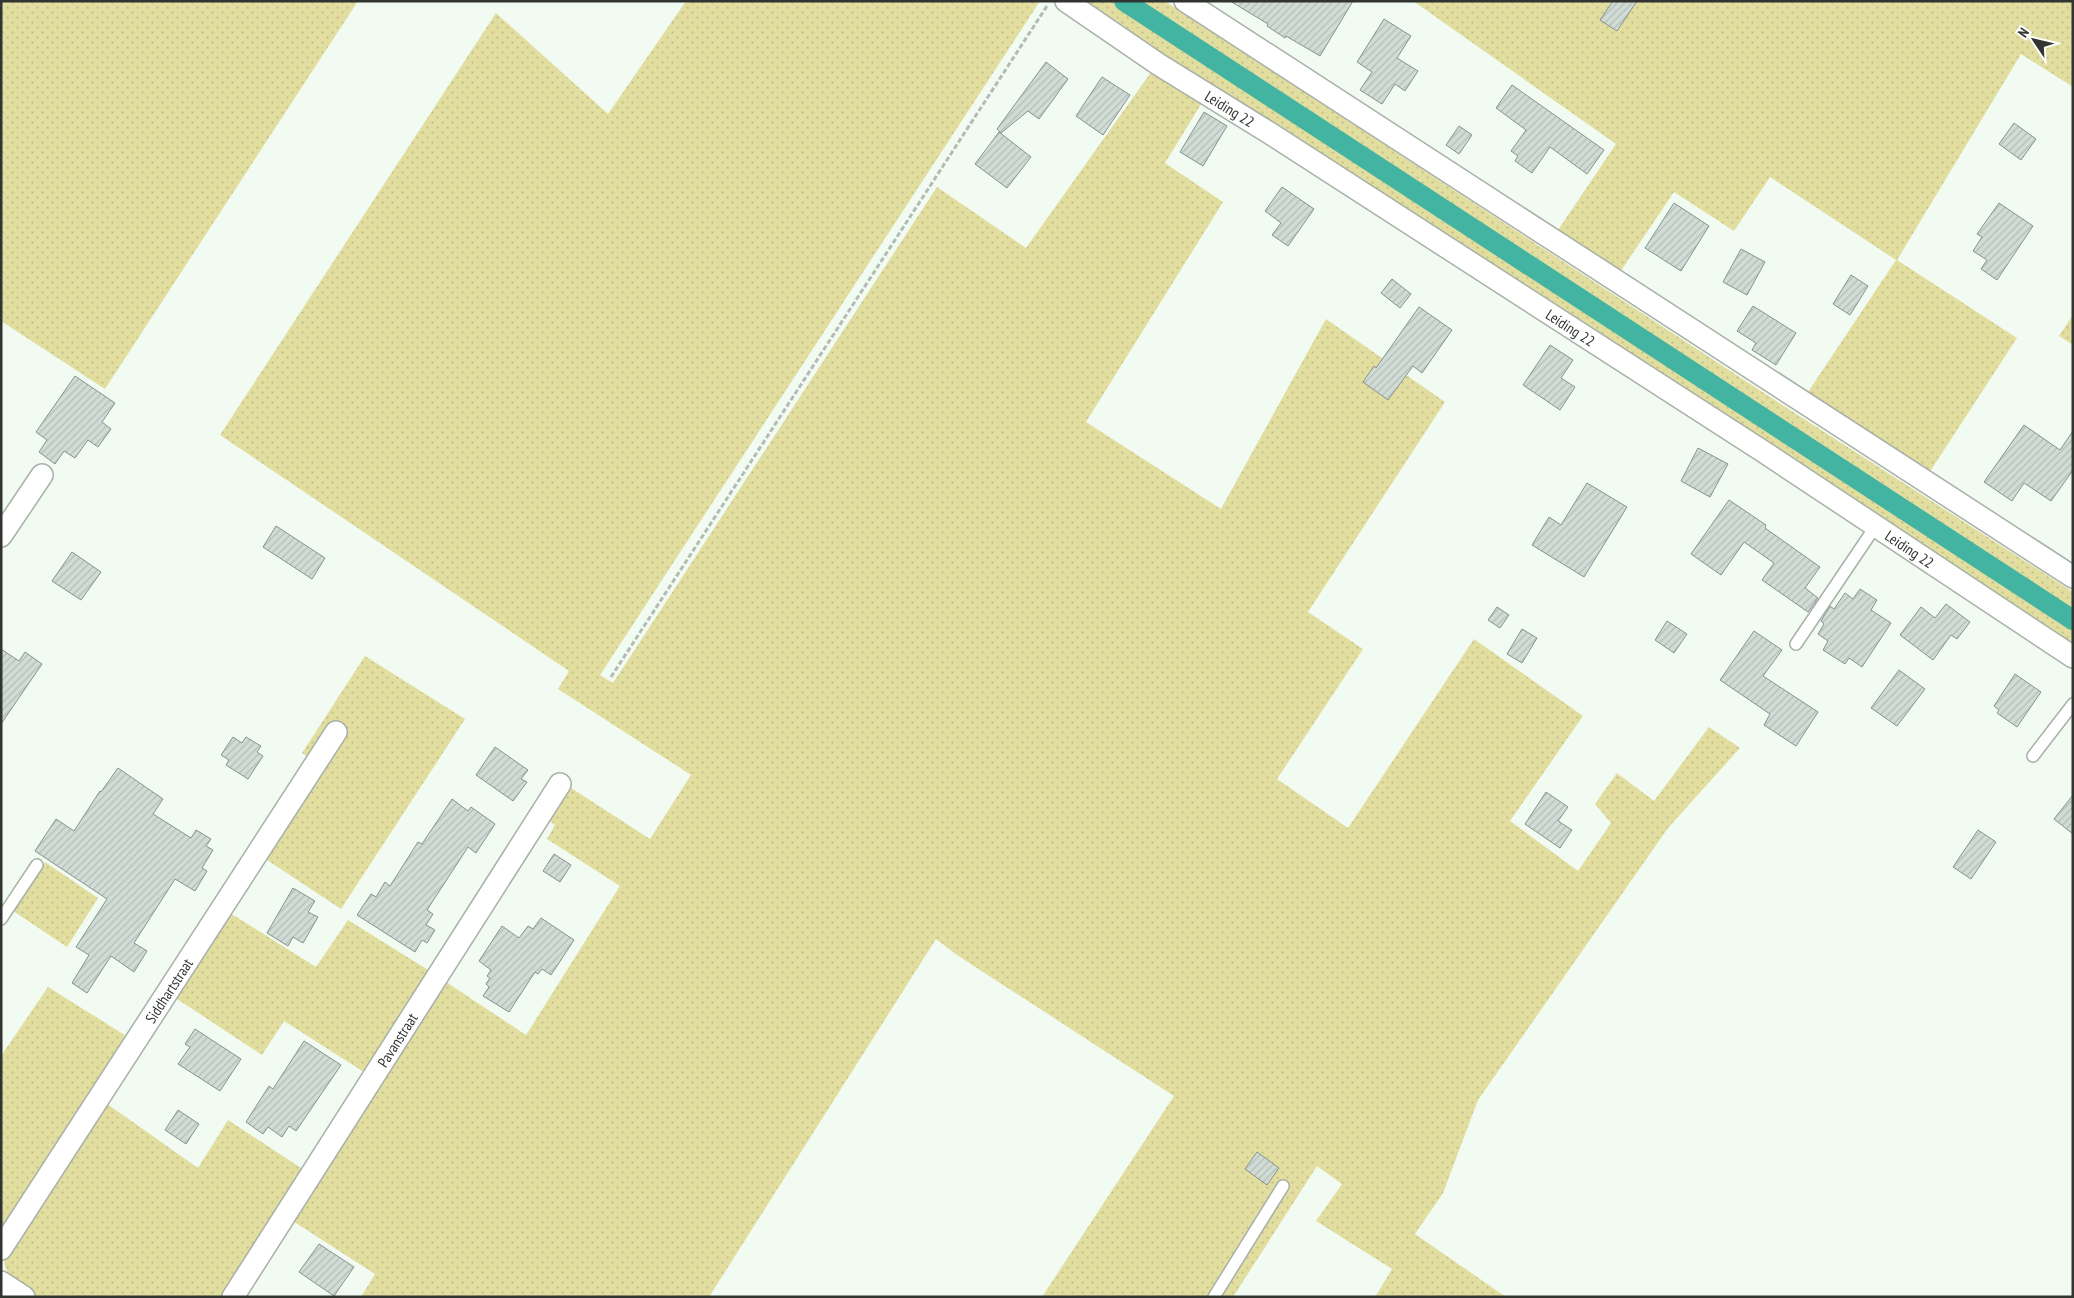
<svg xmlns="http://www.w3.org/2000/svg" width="2074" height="1298" viewBox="0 0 2074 1298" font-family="'PT Sans Narrow',sans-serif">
	<defs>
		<pattern id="grass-dots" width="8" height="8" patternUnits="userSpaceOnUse" patternTransform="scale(1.25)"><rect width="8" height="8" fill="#e1dea0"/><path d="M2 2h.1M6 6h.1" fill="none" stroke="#c2bf8a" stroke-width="1.8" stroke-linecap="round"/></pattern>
		<pattern id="building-hatch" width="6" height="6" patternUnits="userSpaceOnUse" patternTransform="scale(1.25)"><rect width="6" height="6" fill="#d1dcd6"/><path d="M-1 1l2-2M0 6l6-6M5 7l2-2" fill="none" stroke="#b4bdb8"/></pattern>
	</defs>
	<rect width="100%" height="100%" fill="#f2fbf2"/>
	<g fill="url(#grass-dots)">
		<polygon points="1,1 358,1 105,389 1,321"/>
		<polygon points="686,1 1040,1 600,675 613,683 937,187 1026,248 1154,68 1203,101 1165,163 1223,202 1086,422 1221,509 1326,319 1445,402 1308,612 1363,649 1277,779 1348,828 1474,639 1583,716 1510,821 1578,871 1611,823 1595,804 1617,773 1654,801 1709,727 1740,748 1668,828 1478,1100 1443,1193 1415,1234 1506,1297 1375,1297 1392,1269 1316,1221 1342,1184 1317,1166 1233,1297 1042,1297 1174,1096 957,955 936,939 709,1297 361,1297 375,1274 288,1218 443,980 526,1035 620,886 547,839 555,825 545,817 565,784 650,839 691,775 558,689 569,671 220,435 496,13 608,114"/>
		<polygon points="1076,1 1165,1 1787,408 2073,592 2073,649"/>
		<polygon points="1413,1 2073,1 2073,87 2021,54 1897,260 2017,338 1929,473 1808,392 1896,260 1770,177 1734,231 1674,192 1618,275 1556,233 1616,144"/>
		<polygon points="2073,315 2073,345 2059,336"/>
		<polygon points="365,656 465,719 341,909 264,858 323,768 302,753"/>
		<polygon points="45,862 98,898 67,947 13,911"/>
		<polygon points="230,913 316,967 348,920 433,973 367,1074 284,1021 262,1055 174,997"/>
		<polygon points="48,987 131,1039 1,1239 1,1056"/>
		<path d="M 103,1101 L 198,1168 L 228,1120 L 307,1172 L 227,1297 L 37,1297 C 19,1285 0,1276 5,1251 Z"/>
	</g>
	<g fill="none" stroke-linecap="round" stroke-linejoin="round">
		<polyline stroke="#43b4a2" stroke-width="20" points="1124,1 2073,620"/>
	</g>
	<g fill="url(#building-hatch)" stroke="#87928c">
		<polygon points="1230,1 1353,1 1320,56 1286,36 1285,38 1267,26 1268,24"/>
		<polygon points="1613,1 1637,1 1617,31 1600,20"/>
		<polygon points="1384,19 1411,36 1397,58 1418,71 1405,91 1395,84 1382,104 1360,90 1372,72 1357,62"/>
		<polygon points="1046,62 1068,79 1039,119 1028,111 1001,133 997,129"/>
		<polygon points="1102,77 1130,95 1103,135 1076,116"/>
		<polygon points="1512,85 1604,150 1587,174 1550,147 1532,173 1515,161 1518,156 1511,151 1526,130 1496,108"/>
		<polygon points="1204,112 1227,126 1203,166 1180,152"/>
		<polygon points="2014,123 2036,139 2021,160 1999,144"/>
		<polygon points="1459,126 1472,135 1459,154 1446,145"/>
		<polygon points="999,132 1031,157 1007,188 975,164"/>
		<polygon points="1282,187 1314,209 1288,246 1272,235 1281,223 1265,211"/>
		<polygon points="1674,203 1709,226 1681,271 1645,248"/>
		<polygon points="1999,203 2033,226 1997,280 1981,269 1987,260 1973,251 1982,237 1977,234"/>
		<polygon points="1741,249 1765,262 1747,295 1723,282"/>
		<polygon points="1851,275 1868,286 1850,315 1833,304"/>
		<polygon points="1392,279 1411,294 1400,308 1381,293"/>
		<polygon points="1753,306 1796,333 1776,365 1752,350 1756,343 1737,331"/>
		<polygon points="1419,307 1452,330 1422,373 1413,366 1388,400 1363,382 1374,366 1376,368"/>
		<polygon points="1550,345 1573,360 1561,378 1575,387 1560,410 1523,385"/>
		<polygon points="75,376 115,403 102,422 111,429 98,447 88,440 75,458 64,451 55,464 39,452 47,440 36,432"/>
		<polygon points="2024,425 2060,450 2073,431 2073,470 2051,501 2024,483 2012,501 1984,482"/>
		<polygon points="1698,448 1728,464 1710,497 1681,481"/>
		<polygon points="1587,483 1627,507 1584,577 1532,545 1549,517 1561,525"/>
		<polygon points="1729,500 1766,525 1765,528 1820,567 1805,588 1818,598 1808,612 1762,580 1774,563 1744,542 1721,575 1691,554"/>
		<polygon points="276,526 325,558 312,579 263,547"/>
		<polygon points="72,552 101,572 81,600 52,581"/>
		<polygon points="1860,589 1877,600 1871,610 1891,623 1862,667 1849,658 1845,664 1823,650 1828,641 1818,634 1824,624 1821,621 1830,606 1834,609 1845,593 1853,599"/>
		<polygon points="1946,604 1970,622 1957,639 1951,635 1933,660 1900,635 1921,607 1935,618"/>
		<polygon points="1497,607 1509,615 1500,628 1488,620"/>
		<polygon points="1667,621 1687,634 1674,653 1655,640"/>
		<polygon points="1522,629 1537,638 1522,663 1507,654"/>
		<polygon points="1754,631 1782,650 1763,676 1818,712 1796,746 1764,725 1770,714 1720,680"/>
		<polygon points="1,649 19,661 25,652 42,664 1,724"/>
		<polygon points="1899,670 1925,689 1897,726 1871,708"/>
		<polygon points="2015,674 2041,692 2017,727 1997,713 1999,710 1994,706"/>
		<polygon points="233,737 242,743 246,737 261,746 257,752 263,756 248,779 226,765 229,760 221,755"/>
		<polygon points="495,747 528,770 521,779 527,782 513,801 476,775"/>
		<polygon points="118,768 163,799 153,814 191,838 196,830 211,839 206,846 213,850 202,868 207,871 195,891 175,879 134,943 147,951 134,972 111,956 87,993 72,983 89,955 76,947 107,899 35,851 56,819 74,831 100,791 101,792"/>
		<polygon points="1546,792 1568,807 1558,821 1572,830 1560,848 1525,824"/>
		<polygon points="2073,795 2073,834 2054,819"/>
		<polygon points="452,799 468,811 471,807 495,824 476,853 468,847 427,910 433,914 426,925 435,930 427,943 422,940 415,952 357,915 371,894 376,897 385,882 390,886 418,842 422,844"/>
		<polygon points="1978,830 1996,842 1971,879 1953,867"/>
		<polygon points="554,854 571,865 560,882 543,871"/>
		<polygon points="293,888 315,901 308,912 318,917 303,943 293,937 288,946 267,933"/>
		<polygon points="541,918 574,940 551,975 542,969 538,974 535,972 509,1012 483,996 489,987 486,984 490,978 487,976 491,970 479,961 502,926 519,938 528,926 533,929"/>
		<polygon points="195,1029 241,1059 220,1091 178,1064 190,1047 185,1044"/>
		<polygon points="304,1041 341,1065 296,1131 289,1126 282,1137 268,1127 263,1134 246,1122 269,1086 273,1089"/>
		<polygon points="178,1110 199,1124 186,1144 165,1130"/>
		<polygon points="1257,1152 1279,1168 1267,1185 1245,1169"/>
		<polygon points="319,1244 354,1267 334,1296 299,1272"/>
	</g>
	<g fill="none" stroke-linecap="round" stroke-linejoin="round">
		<defs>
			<g id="lane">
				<polyline points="1796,644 1875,527"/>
				<polyline points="2033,756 2073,704"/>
				<polyline points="1,919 37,865"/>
				<polyline points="1214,1297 1283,1186"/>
			</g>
			<g id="street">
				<path id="s1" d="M 1066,1 L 1158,64 L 1268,132 L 1764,452 L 2073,657"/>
				<polyline points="1185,1 2073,577"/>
				<polyline points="1,536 42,475"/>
				<path id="s2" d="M 1,1249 L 336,732"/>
				<polyline points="1,1282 24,1297"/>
				<path id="s3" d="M 233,1297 L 560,784"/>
			</g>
		</defs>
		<use href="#lane" stroke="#a8b0a8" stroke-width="14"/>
		<use href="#street" stroke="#a8b0a8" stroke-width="24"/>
		<polyline stroke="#b4bbb4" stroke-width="3" stroke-dasharray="5 2.5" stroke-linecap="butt" points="611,677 1047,6"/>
		<use href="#lane" stroke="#fff" stroke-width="11"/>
		<use href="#street" stroke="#fff" stroke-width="21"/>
	</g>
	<g text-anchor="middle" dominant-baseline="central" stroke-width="4" stroke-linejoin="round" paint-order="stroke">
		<g font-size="15" fill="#313431" stroke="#fff">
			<text stroke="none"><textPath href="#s1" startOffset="196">Leiding 22</textPath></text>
			<text stroke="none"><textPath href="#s1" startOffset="601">Leiding 22</textPath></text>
			<text stroke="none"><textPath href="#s1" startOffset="1006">Leiding 22</textPath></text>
			<text stroke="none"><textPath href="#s2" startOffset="308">Siddhartstraat</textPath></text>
			<text stroke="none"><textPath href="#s3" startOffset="305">Pavanstraat</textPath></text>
		</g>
	</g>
	<rect width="2074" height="1298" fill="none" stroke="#313431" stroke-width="5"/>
	<g transform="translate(2034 40) rotate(305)" stroke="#ffffff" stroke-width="4" paint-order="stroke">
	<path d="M0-4L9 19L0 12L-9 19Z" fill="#313431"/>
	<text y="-8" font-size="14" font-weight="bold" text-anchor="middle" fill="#313431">N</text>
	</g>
</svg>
